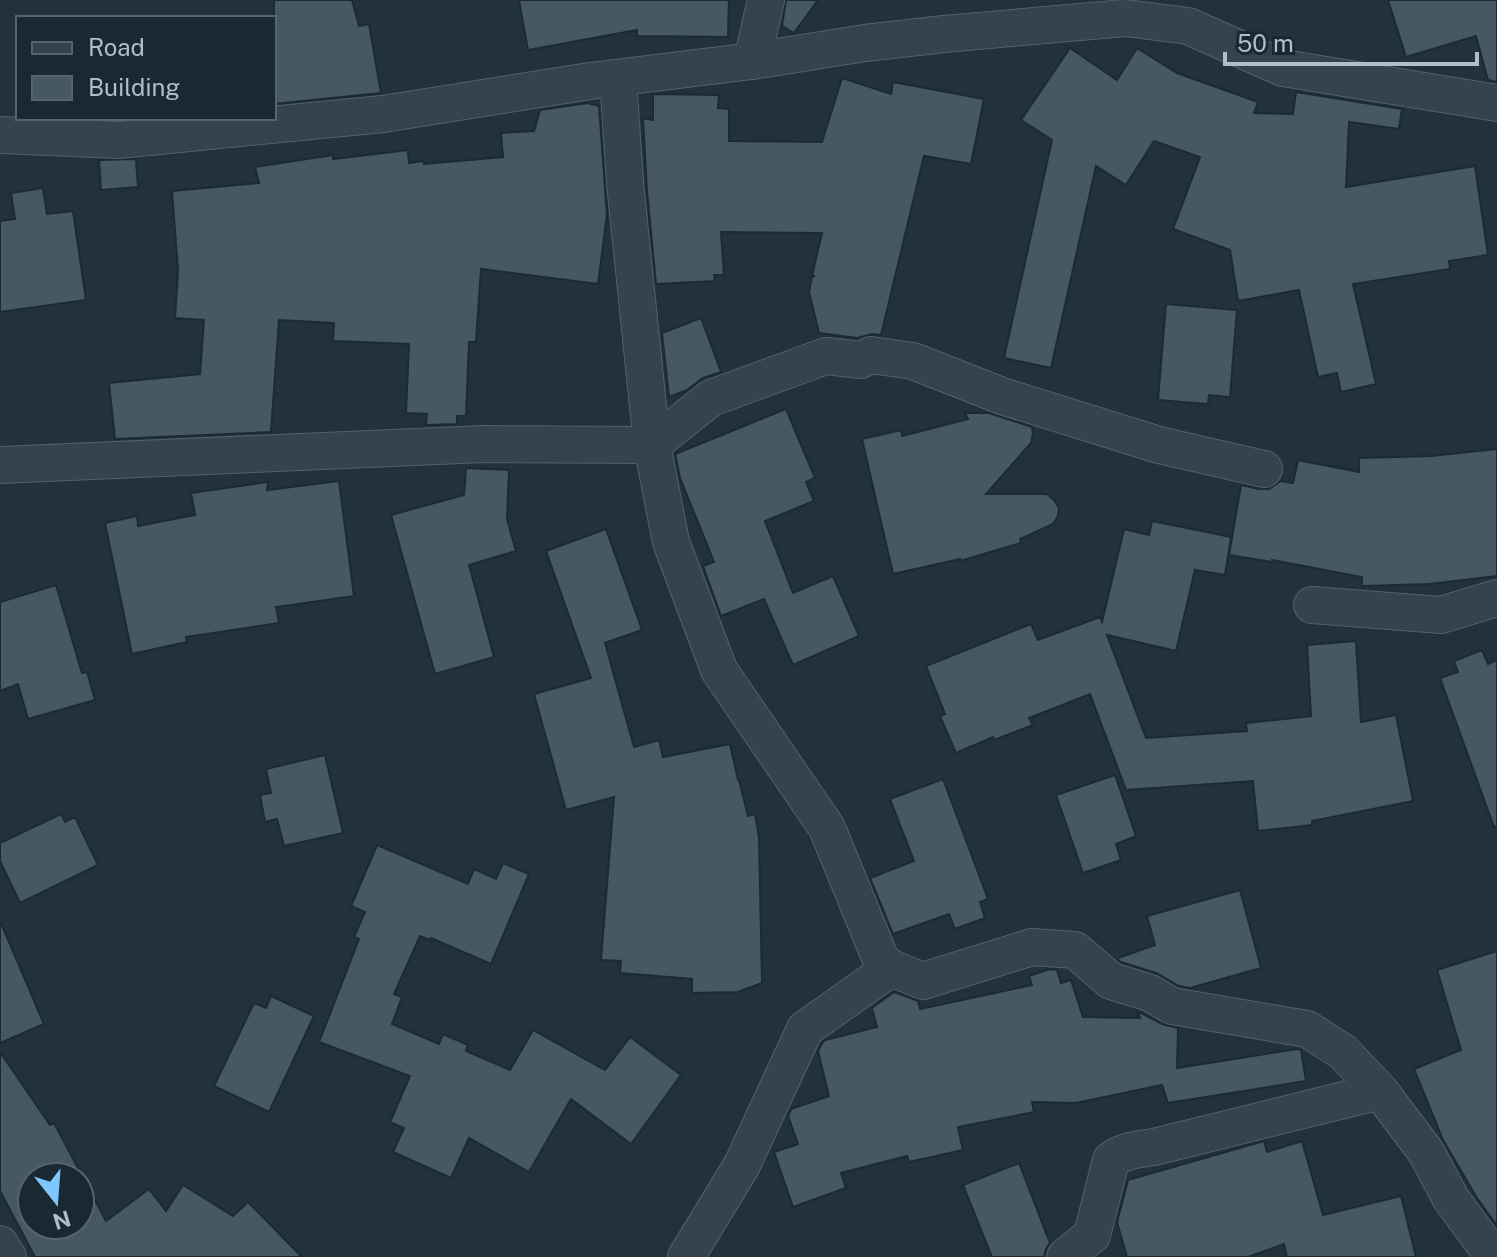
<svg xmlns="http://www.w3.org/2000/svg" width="1497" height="1257" viewBox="0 0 1497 1257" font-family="'Public Sans',sans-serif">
	<rect width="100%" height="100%" fill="#21323d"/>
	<g fill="#455863" stroke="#1c2a34" stroke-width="2" fill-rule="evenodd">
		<polygon points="274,0 352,0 359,26 369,24 381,93 274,104"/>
		<polygon points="519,0 729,0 728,37 637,36 637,30 528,50"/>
		<polygon points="786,0 818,0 794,33 782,26"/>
		<polygon points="1388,0 1497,0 1497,82 1488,80 1476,36 1406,57"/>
		<polygon points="1070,48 1117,80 1137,48 1177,73 1258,102 1254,113 1293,114 1296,92 1402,109 1399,129 1349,122 1346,187 1475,166 1488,255 1449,261 1450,269 1353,284 1376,384 1341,392 1337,373 1318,377 1299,290 1238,301 1230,250 1173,229 1200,157 1154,141 1126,185 1096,166 1051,368 1004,358 1052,140 1021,120"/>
		<polygon points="842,78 891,94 893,82 984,99 971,164 924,156 881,335 873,334 857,338 819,333 809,292 812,277 815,276 812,276 822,233 721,232 724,275 714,275 715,281 656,284 647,191 643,118 653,120 653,94 719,95 718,108 729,109 729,141 822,142"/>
		<polygon points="588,103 599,106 607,215 598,284 481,269 476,342 469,342 466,416 457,416 457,424 426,425 427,414 406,413 409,344 333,341 334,323 279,320 271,432 115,439 109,383 200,374 204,320 175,318 178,271 172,191 259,183 255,167 333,155 333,159 408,150 409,163 423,161 424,164 503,157 501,133 534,131 540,110"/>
		<polygon points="136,159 138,187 101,190 99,160"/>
		<polygon points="43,188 47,214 73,211 86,300 0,312 0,221 15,219 11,193"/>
		<polygon points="1166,304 1237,310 1230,397 1209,395 1208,404 1158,400"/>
		<polygon points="701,318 721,372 703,378 687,390 669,397 662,333"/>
		<polygon points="786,409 815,478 806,482 814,501 765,521 793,593 833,576 859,636 793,665 764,599 721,616 703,566 714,562 680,478 675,454"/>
		<polygon points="965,413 989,413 1032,427 1033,434 1031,443 986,494 1047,494 1054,500 1059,508 1058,516 1053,524 1020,539 1021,543 960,561 960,559 893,574 862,439 901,430 902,436 968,419"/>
		<polygon points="1497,449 1497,576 1430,584 1362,586 1362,577 1272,560 1272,562 1229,555 1241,485 1259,489 1269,489 1281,481 1293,483 1298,460 1359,472 1359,458 1431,456"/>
		<polygon points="466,468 509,470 507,519 516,551 469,565 494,657 435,674 391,515 464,495"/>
		<polygon points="339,481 354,596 276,607 279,623 186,637 187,642 132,654 105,523 137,516 138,526 195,515 191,493 268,482 267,490"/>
		<polygon points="1152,521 1231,537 1225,575 1195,570 1176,651 1107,635 1146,738 1247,731 1246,723 1311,716 1307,645 1356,641 1361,722 1396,715 1413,801 1312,821 1312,825 1258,831 1253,781 1126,790 1090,694 1029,718 1033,725 994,740 993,737 956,753 940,716 945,714 926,666 1031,624 1038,640 1100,617 1102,622 1124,529 1149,535"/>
		<polygon points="606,529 642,630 605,643 634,747 659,740 663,757 730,744 738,780 739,780 748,816 755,814 759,837 762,983 738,992 692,993 692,979 620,973 621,961 601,960 614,797 566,810 534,694 591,678 546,551"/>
		<polygon points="56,585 82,673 87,672 95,700 28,719 18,684 0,691 0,602"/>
		<polygon points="1482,650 1488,664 1497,660 1497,826 1494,827 1440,678 1458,672 1454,661"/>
		<polygon points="325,755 343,833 284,846 277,819 265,822 260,795 271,793 266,769"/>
		<polygon points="1115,775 1136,836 1116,844 1121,860 1083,873 1056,795"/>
		<polygon points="943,779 988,899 980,902 985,918 955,929 949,914 893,934 870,878 914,861 890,799"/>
		<polygon points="61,814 65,822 75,817 98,865 20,903 0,861 0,843"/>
		<polygon points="377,845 468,884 474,869 496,879 503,863 529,874 491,964 431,938 430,940 420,936 394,994 402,997 392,1024 439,1044 443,1034 468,1045 466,1051 510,1070 533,1030 605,1070 630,1037 681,1075 631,1144 571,1099 529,1172 469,1138 451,1178 393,1152 404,1128 390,1122 410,1076 319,1042 359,939 354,937 365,912 351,906"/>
		<polygon points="1240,890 1261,968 1190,988 1179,986 1156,973 1121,962 1118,960 1118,958 1155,945 1147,916"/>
		<polygon points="0,921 44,1024 0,1043"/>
		<polygon points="1497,951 1497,1226 1477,1198 1443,1140 1414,1069 1461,1050 1437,970"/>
		<polygon points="1050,969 1057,970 1061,983 1071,980 1083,1017 1140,1018 1137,1011 1162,1024 1178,1028 1177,1068 1297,1049 1301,1050 1306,1081 1168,1103 1162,1085 1076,1103 1032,1102 1034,1112 958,1127 963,1150 909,1162 907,1156 841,1173 846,1188 793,1207 774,1152 798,1144 788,1116 791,1109 829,1096 818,1051 822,1043 825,1040 877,1027 872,1008 894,992 918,1001 920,1009 1032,985 1029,976"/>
		<polygon points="271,996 314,1016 269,1112 214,1086 254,1003 266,1008"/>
		<path d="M 0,1052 L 50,1125 L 54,1123 L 106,1221 L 149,1189 L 166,1211 L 183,1185 L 233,1216 L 248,1202 L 302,1257 L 35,1257 L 0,1191 ZM 32,1177 L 80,1177 L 80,1225 L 32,1225 Z"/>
		<polygon points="1264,1141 1267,1152 1302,1141 1323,1215 1401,1196 1416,1257 1287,1257 1284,1244 1248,1257 1127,1257 1117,1222 1128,1180"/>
		<polygon points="1019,1163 1050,1243 1046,1249 1044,1257 992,1257 963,1185"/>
	</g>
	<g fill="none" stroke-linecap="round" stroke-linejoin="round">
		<defs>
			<g id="minor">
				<polyline points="752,61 766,0"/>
				<polyline points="618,78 625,183 652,445 671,542 719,670 827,828 881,960 891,968 923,981 1032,947 1075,950 1111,981 1150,993 1172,1006 1307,1029 1343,1052 1380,1091 1426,1152 1451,1199 1494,1257"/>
				<polyline points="0,135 119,140 383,114 590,81 752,61 865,43 944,34 1125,18 1188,26 1283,68 1497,103"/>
				<polyline points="0,465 484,444 652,445 711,398 826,356 861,360 871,355 913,361 1002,396 1159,445 1264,469"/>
				<polyline points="1312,605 1441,615 1497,598"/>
				<polyline points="0,1244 8,1257"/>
				<polyline points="686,1257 742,1165 805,1029 891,968"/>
				<path d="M 1065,1257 L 1092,1235 L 1111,1160 C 1124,1150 1139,1149 1154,1147 L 1380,1091"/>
			</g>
		</defs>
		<use href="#minor" stroke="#53616b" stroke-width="38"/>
		<use href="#minor" stroke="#35434d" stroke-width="36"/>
	</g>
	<rect x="16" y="16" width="260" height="104" fill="#1a2832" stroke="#56646e" stroke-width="2"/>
	<rect x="32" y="42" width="40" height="12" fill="#35434d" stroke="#56646e" stroke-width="2"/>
	<text x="88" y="56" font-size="24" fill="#b1bec8">Road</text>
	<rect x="32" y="76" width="40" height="24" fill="#455863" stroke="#56646e" stroke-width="2"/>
	<text x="88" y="96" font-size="24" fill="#b1bec8">Building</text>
	<g transform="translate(56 1201) rotate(163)"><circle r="38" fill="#1a2832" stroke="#56646e" stroke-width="2"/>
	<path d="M0-6L14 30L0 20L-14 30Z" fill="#80c6fe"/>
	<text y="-12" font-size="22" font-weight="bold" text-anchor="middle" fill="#b1bec8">N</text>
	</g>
	<path d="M1225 52v12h252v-12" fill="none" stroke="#b1bec8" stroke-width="4"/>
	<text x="1237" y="52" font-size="24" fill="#b1bec8" stroke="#1a2832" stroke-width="6" paint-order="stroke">50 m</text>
</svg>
